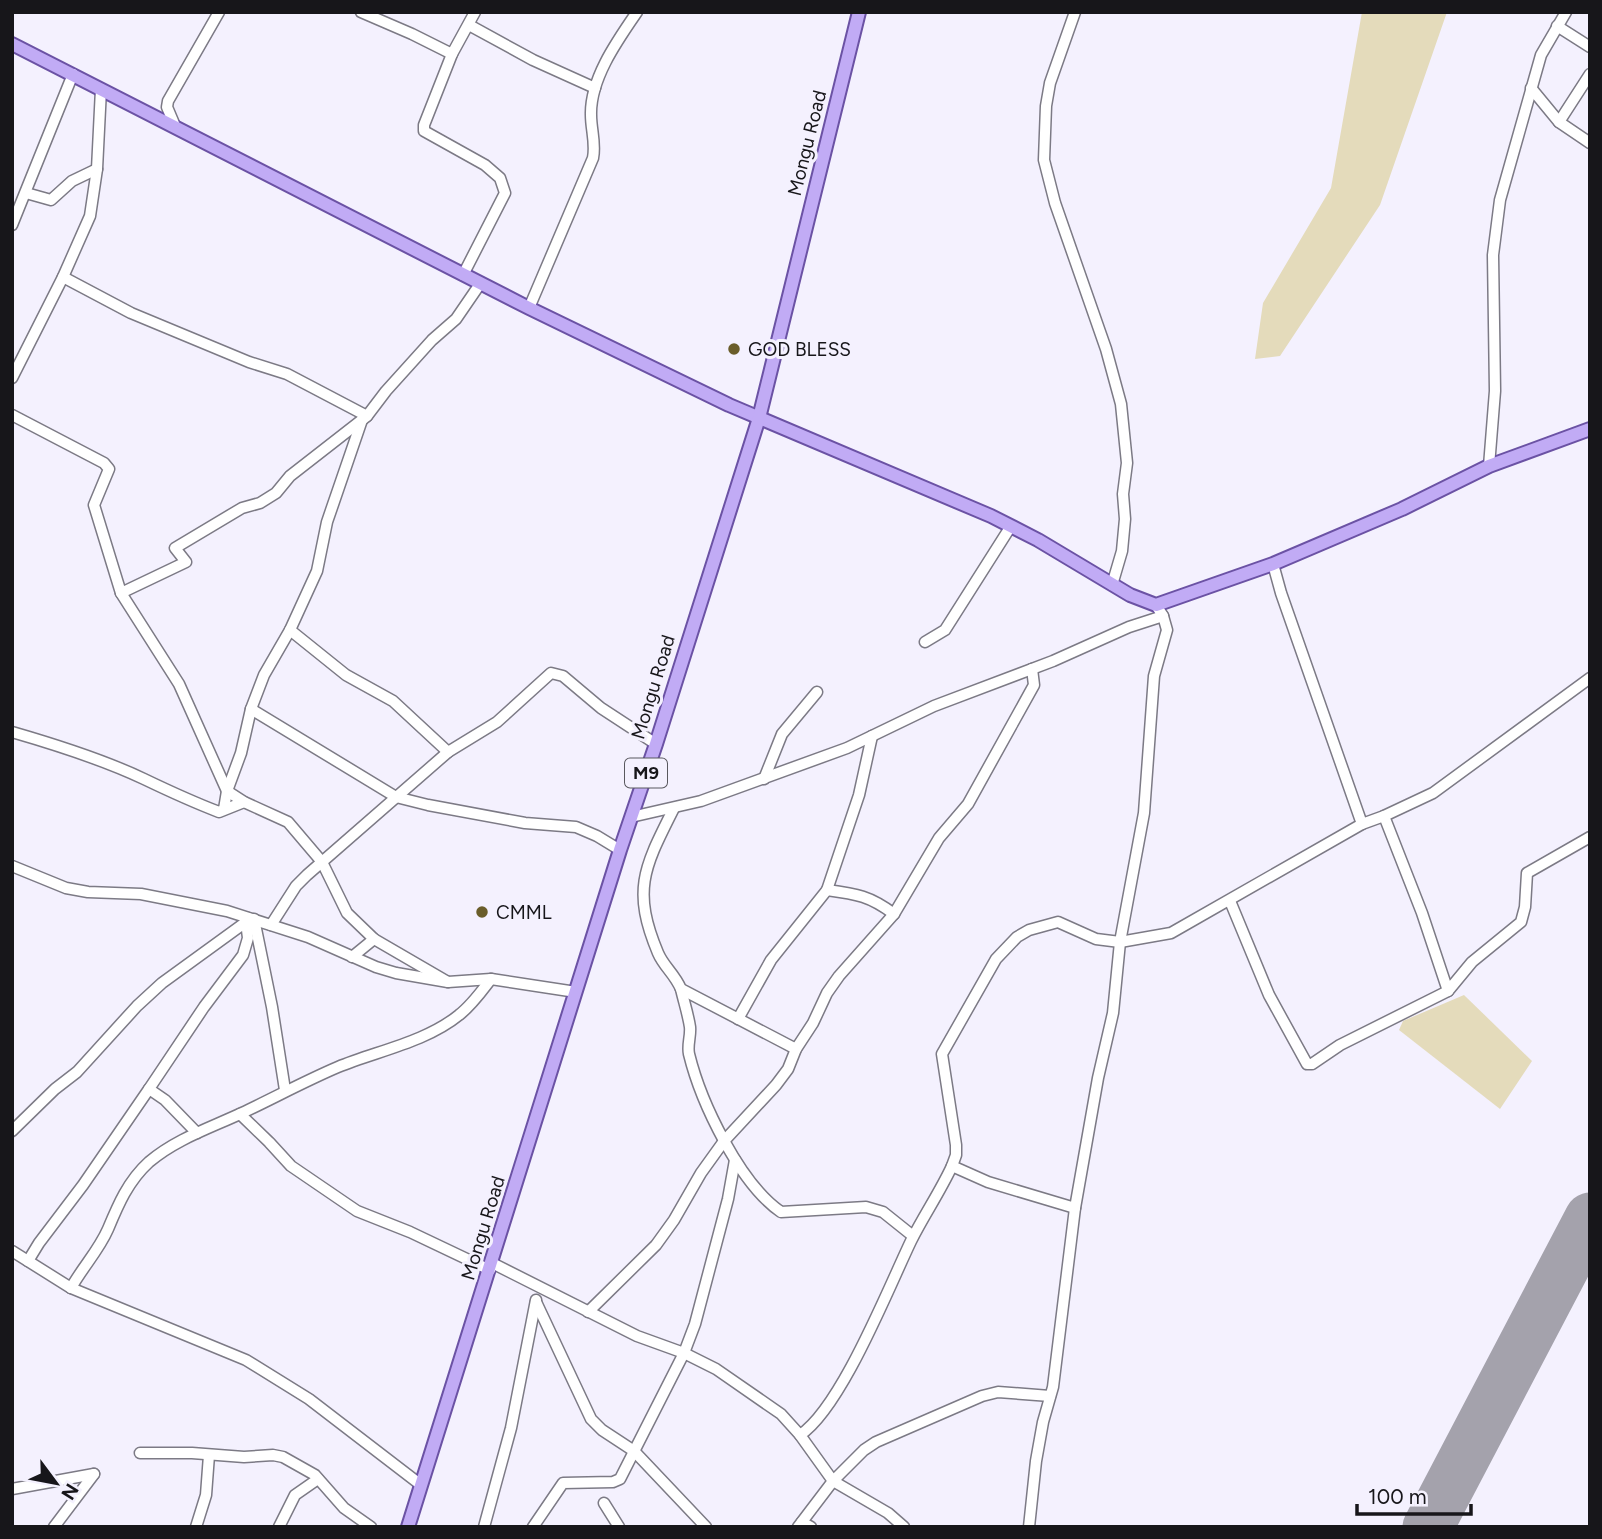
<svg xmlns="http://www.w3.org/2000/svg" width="1602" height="1539" viewBox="0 0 1602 1539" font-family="Figtree,sans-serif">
	<rect width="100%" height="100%" fill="#f4f1fe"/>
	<g fill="#e4dbbb">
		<polygon points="1362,12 1447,12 1380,205 1280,356 1255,359 1263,303 1331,188"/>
		<polygon points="1464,995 1532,1061 1500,1109 1399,1030 1403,1021"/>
	</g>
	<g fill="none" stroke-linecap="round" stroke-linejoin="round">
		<polyline stroke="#a4a2ac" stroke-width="51" points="1428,1527 1590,1218"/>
		<defs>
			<g id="minor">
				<polyline points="361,12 412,34 452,54 475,12"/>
				<polyline points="1075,12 1050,83 1046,106 1044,160 1055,203 1106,349 1121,404 1127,463 1123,494 1125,519 1122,551 1112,585"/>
				<polyline points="469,25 533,60 595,88"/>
				<polyline points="1557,26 1590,47"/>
				<polyline points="452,54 424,125 424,131 485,165 500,178 505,193 463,275"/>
				<polyline points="1531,88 1559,122 1590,143"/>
				<polyline points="1559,122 1590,74"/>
				<polyline points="175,126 167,107 168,101 219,12"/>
				<polyline points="26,193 51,200 72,181 97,169"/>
				<polyline points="12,225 73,74"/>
				<polyline points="63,277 131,313 249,362 287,374 367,416"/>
				<path d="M 529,308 L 593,158 C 596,143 591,130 591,115 C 590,79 617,41 637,12"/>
				<polyline points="12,378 63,277 90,216 97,169 101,89"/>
				<polyline points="12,415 104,463 109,469 94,505 121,593 179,684 227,791 244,802 288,822 322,862 347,913 374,939 448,982"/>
				<polyline points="1489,466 1495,391 1493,255 1500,200 1541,55 1566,12"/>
				<polyline points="121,593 186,562 175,548 242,508 260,503 276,493 290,476 367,416 386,391 432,340 456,319 480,284"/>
				<polyline points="290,630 346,675 393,701 448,752"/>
				<polyline points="925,642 945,630 1011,526"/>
				<polyline points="251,709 396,797 428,805 525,823 576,827 597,836 620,850"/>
				<path d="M 12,732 C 57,745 102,759 144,779 C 169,791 193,802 219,812 L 244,802"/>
				<polyline points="764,779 782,734 817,692"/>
				<path d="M 674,808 C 645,866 631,889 658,953 C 664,967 674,973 681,989 L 796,1049"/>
				<polyline points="224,809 227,791 241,753 251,709 264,675 290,630 317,571 327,522 362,420"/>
				<polyline points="1384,816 1433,793 1590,678"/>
				<polyline points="631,817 701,801 847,748 934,706 1053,661 1129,627 1163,616"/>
				<polyline points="12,866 66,888 88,892 141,894 227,911 308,937 376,967 396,973 448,982 491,979 576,992"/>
				<path d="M 827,890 C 857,894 870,896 894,914"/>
				<polyline points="1230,901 1269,995 1307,1064 1312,1064 1340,1045 1448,991 1422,913 1384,816 1362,824"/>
				<polyline points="254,919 272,1007 285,1090"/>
				<polyline points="271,925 296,886 307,875 448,752 497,722 551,673 563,676 601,708 656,744"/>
				<polyline points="352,957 374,939"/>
				<path d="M 681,989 C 684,1002 688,1014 690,1027 C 691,1036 687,1045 689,1054 C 701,1103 740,1184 781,1212 L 866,1207 L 883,1212 L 913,1236"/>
				<polyline points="1448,991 1472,962 1521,922 1525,907 1527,873 1590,837"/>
				<polyline points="738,1019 771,960 827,890 859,795 872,736"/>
				<polyline points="240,1114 269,1142 291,1166 357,1211 410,1232 490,1270"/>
				<polyline points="12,1131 55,1089 77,1072 137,1006 162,983 246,922"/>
				<polyline points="197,1133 165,1100 149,1089 204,1007 243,955 248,938 246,922 248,918"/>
				<polyline points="1075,1208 988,1182 952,1166 956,1155 956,1145 942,1054 996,959 1017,937 1029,930 1058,922 1096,939 1120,942 1171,933 1362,824 1281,593 1273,564"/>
				<polyline points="12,1251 71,1288 246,1360 309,1399 421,1485"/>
				<polyline points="28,1261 39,1243 83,1185 149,1089"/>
				<polyline points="492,1263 637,1336 684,1353 716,1369 781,1414 800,1435"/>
				<path d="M 71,1288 C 82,1268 99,1250 108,1229 C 118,1205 128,1181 149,1162 C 176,1139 210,1128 242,1113 C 274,1098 305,1081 338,1067 C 377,1051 426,1042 459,1015 C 472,1005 481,992 491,979"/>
				<polyline points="536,1302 591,1419 602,1430 634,1451 706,1527"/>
				<polyline points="588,1312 656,1245 674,1220 701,1173 724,1141 776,1085 788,1069 796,1049 813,1023 827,993 839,976 894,914 939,838 968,804 1034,685 1032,669"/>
				<polyline points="140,1453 192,1453 244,1457 273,1455 283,1457 315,1475 344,1508 371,1527"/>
				<polyline points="12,1489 94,1474"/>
				<polyline points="604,1503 619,1527"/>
				<polyline points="802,1522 811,1527"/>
				<polyline points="54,1527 94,1474"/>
				<polyline points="196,1527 206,1495 209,1455"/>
				<polyline points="279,1527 295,1495 318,1479"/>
				<polyline points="484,1527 511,1428 536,1300"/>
				<polyline points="533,1527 563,1483 613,1482 620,1479 684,1353 695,1324 728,1199 735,1160"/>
				<path d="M 798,1527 L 833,1481 L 800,1435 C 841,1408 888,1289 911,1241 C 924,1215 940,1192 952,1166"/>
				<polyline points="904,1527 888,1513 833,1481 864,1450 876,1442 982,1396 998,1392 1050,1396"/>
				<polyline points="1029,1527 1036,1461 1043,1422 1053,1387 1075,1208 1098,1078 1113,1013 1120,942 1144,813 1154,676 1167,630 1163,616 1156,605"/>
			</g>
			<g id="major">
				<polyline points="12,44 529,308 729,405 991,516 1038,540 1130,595 1156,605 1273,564 1402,509 1489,466 1590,429"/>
				<polyline points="408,1527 620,850 656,744 759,418 859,12"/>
			</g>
		</defs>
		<use href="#minor" stroke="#7c7a85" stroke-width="13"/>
		<use href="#major" stroke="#6b52a4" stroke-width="16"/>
		<use href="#minor" stroke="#fff" stroke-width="10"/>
		<use href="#major" stroke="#c1abf5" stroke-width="12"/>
	</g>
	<g fill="#6a5d2a" stroke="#f4f1fe" stroke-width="2.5">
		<circle cx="734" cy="349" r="7"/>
		<circle cx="482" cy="912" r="7"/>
	</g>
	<g text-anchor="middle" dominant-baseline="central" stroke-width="6" stroke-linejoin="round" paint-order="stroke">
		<rect fill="#f4f1fe" stroke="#59585e" stroke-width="2" x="625" y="758.5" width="42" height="29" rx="5"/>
		<g font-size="18" font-weight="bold" fill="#17161a">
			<text x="646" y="773">M9</text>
		</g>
		<g font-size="19" fill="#17161a" stroke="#f4f1fe">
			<text transform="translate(807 143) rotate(-76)">Mongu Road</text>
			<text transform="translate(653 687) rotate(-73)">Mongu Road</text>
			<text transform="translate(483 1228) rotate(-73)">Mongu Road</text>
		</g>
		<g font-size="19" fill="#17161a" stroke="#f4f1fe" text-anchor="start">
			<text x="748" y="349">GOD BLESS</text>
			<text x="496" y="912">CMML</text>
		</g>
	</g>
	<rect width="1602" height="1539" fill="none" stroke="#17161a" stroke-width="28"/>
	<g transform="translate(56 1483) rotate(122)" stroke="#f4f1fe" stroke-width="5" paint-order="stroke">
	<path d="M0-5L12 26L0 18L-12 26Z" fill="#17161a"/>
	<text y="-10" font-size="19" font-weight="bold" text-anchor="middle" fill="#17161a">N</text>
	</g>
	<path d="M1357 1504v10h114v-10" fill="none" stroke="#17161a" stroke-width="3.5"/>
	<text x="1368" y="1504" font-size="21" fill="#17161a" stroke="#f4f1fe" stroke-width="5" paint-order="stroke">100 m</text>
</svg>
